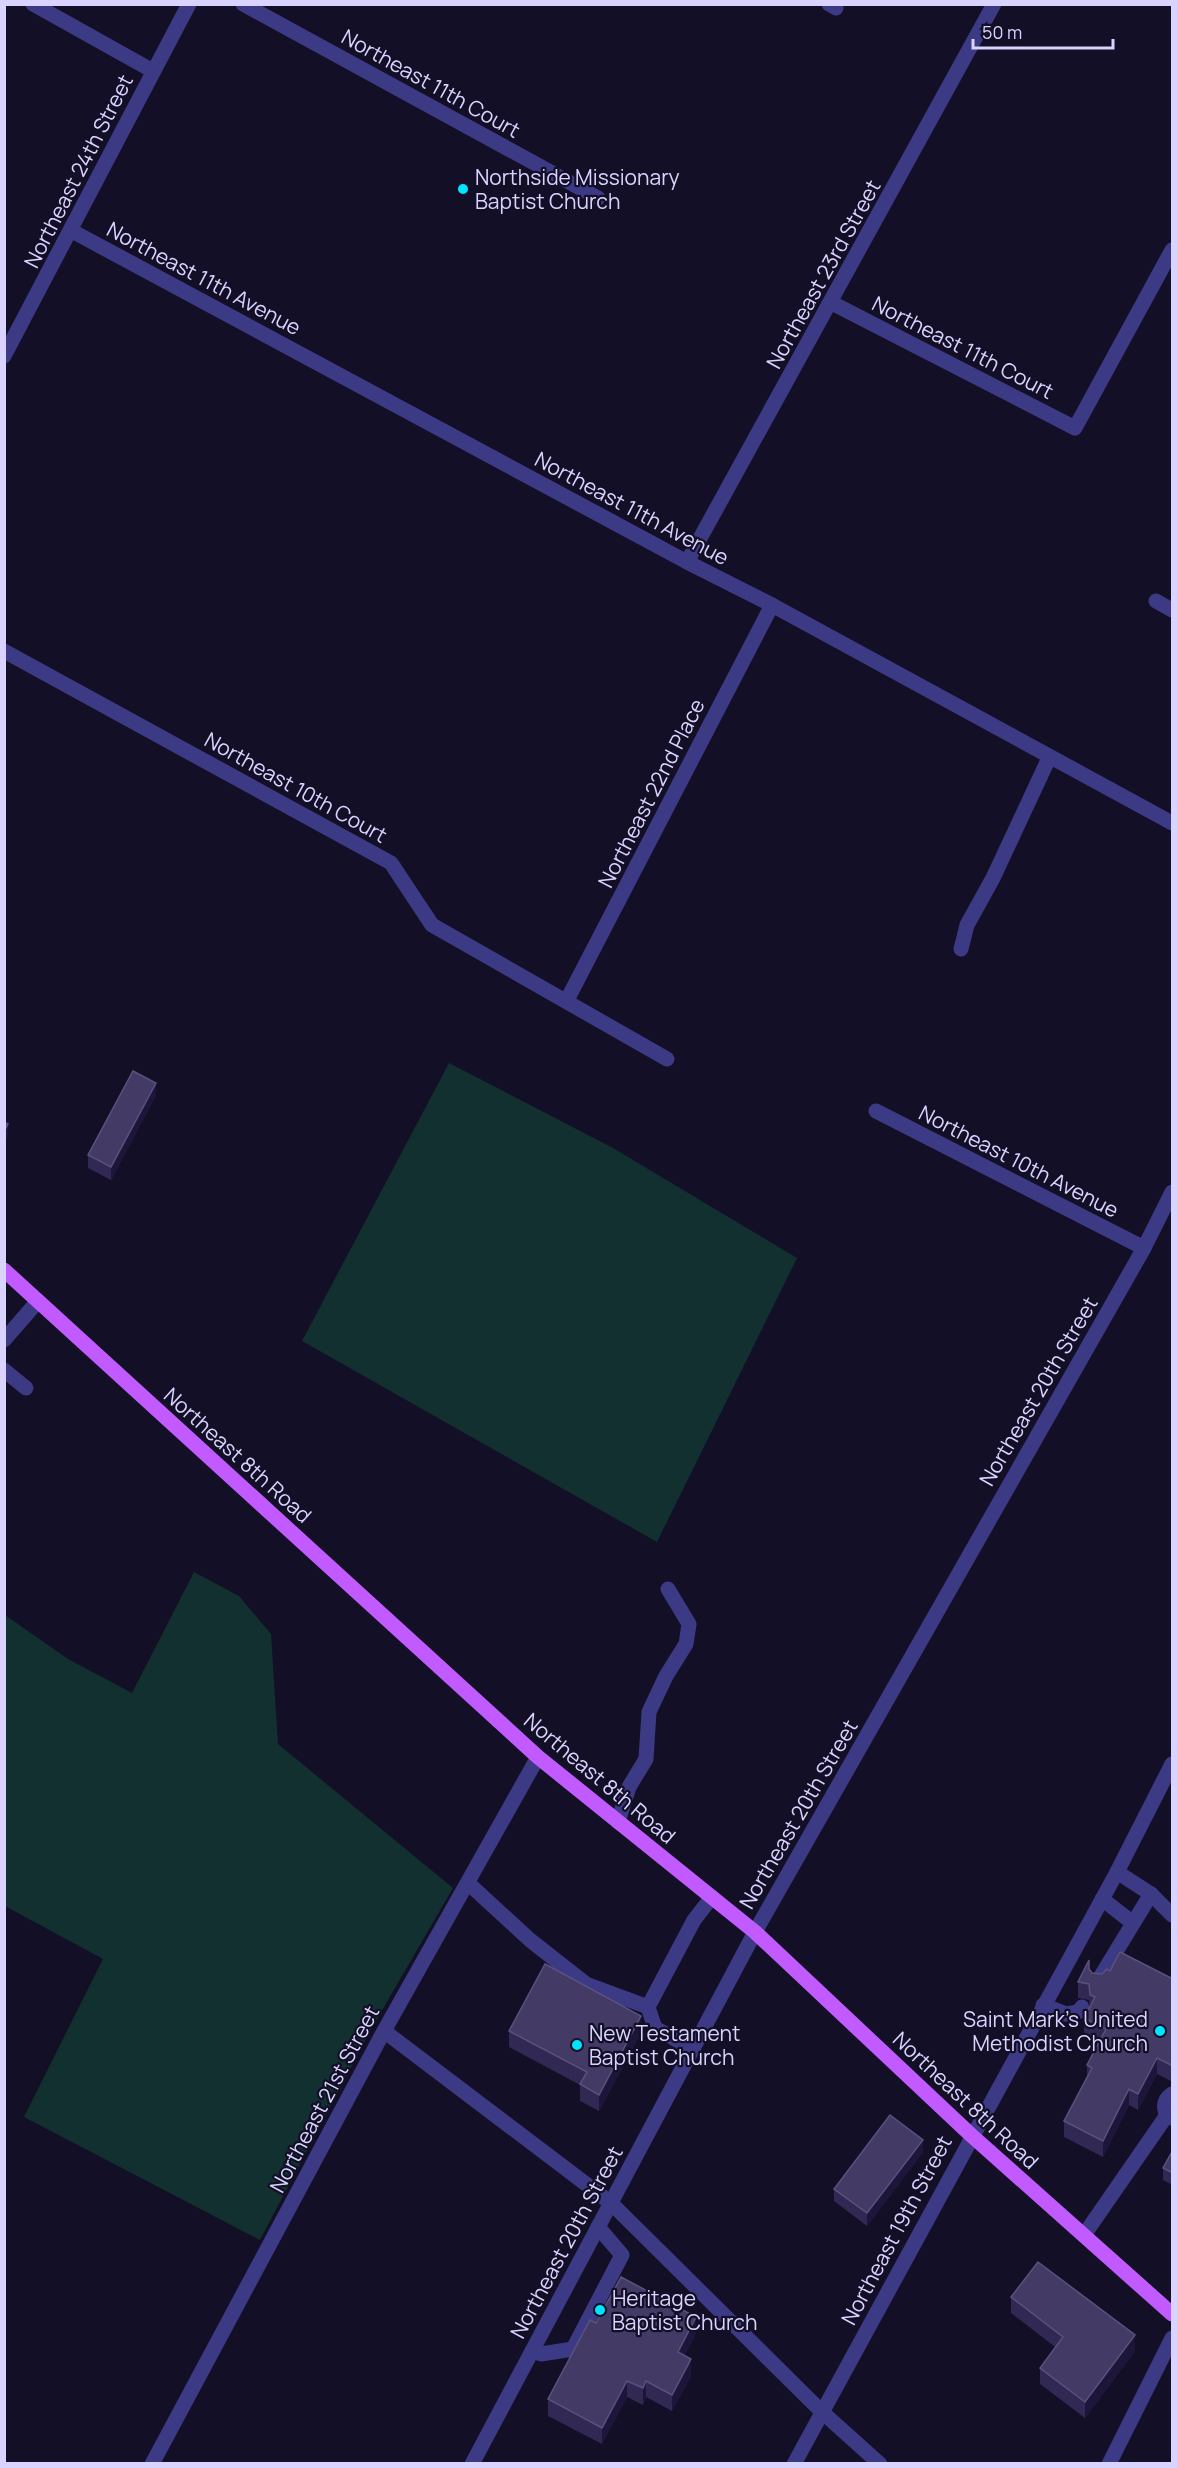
<svg xmlns="http://www.w3.org/2000/svg" width="1177" height="2468" viewBox="0 0 1177 2468" font-family="Manrope,sans-serif">
	<rect width="100%" height="100%" fill="#130f26"/>
	<g fill="#12302f">
		<polygon points="449,1063 613,1148 797,1258 657,1542 302,1341"/>
		<polygon points="194,1572 239,1596 271,1634 278,1744 453,1888 370,2031 260,2240 24,2117 103,1959 5,1906 5,1615 68,1659 132,1693"/>
	</g>
	<g fill="none" stroke-linecap="round" stroke-linejoin="round">
		<g stroke="#3d3a85" stroke-width="15">
			<polyline points="33,4 153,71"/>
			<polyline points="243,4 598,198"/>
			<polyline points="829,4 836,8"/>
			<polyline points="72,231 687,562 772,605 1172,823"/>
			<polyline points="832,303 1075,428 1172,250"/>
			<polyline points="4,356 189,4"/>
			<polyline points="687,562 994,4"/>
			<polyline points="1156,601 1172,610"/>
			<polyline points="4,651 391,863 432,925 667,1059"/>
			<polyline points="961,949 967,925 993,878 1049,758"/>
			<polyline points="567,1000 772,605"/>
			<polyline points="876,1111 1144,1248"/>
			<polyline points="4,1340 38,1301"/>
			<polyline points="4,1370 26,1388"/>
			<polyline points="618,1822 629,1787 646,1759 649,1712 666,1676 686,1644 689,1624 668,1589"/>
			<polyline points="1117,1872 1151,1894 1172,1915"/>
			<polyline points="468,1883 530,1940 586,1984 648,2007"/>
			<polyline points="1102,1899 1133,1923"/>
			<polyline points="1098,1981 1151,1894"/>
			<polyline points="1043,2005 1066,2014 1078,2012 1082,2007"/>
			<polyline points="384,2031 611,2203 821,2411 880,2464"/>
			<polyline points="693,2049 655,2028 648,2007 694,1920 712,1897"/>
			<path d="M 1172,2094 C 1162,2101 1162,2112 1172,2118"/>
			<polyline points="1084,2235 1167,2115"/>
			<polyline points="532,2351 541,2354 573,2349 622,2255 598,2227"/>
			<polyline points="152,2464 384,2031 538,1757"/>
			<polyline points="472,2464 755,1932 1144,1248 1172,1192"/>
			<polyline points="794,2464 1117,1872 1172,1764"/>
			<polyline points="1109,2464 1172,2338"/>
		</g>
		<polyline stroke="#c25bff" stroke-width="15" points="4,1270 538,1757 755,1932 971,2135 1172,2314"/>
	</g>
	<g fill="#312854">
		<polygon points="156,1095 111,1180 88,1168 88,1155"/>
		<polygon points="1089,1969 1092,1973 1102,1974 1110,1971 1173,1979 1173,2082 1157,2074 1138,2110 1129,2105 1103,2157 1064,2137 1064,2121 1087,2078 1087,2065 1099,2041 1084,2034 1084,2018 1090,2007 1089,2000 1078,1998 1078,1982"/>
		<polygon points="509,2031 641,2033 599,2111 580,2101 580,2085 509,2047"/>
		<polygon points="1173,2150 1173,2185 1163,2180 1163,2168"/>
		<polygon points="923,2152 867,2226 834,2201 834,2189"/>
		<polygon points="1011,2297 1135,2351 1085,2418 1040,2384 1040,2368 1055,2347 1011,2313"/>
		<polygon points="596,2323 696,2333 684,2356 691,2376 672,2411 646,2397 643,2405 627,2397 602,2444 548,2416 548,2399"/>
	</g>
	<g fill="#1d163a">
		<polygon points="156,1083 156,1095 111,1180 111,1167"/>
		<polygon points="8,1124 8,1136 4,1144 4,1132"/>
		<polygon points="641,2016 641,2033 599,2111 599,2095"/>
		<polygon points="1157,2058 1157,2074 1138,2110 1138,2094"/>
		<polygon points="1129,2089 1129,2105 1103,2157 1103,2141"/>
		<polygon points="923,2140 923,2152 867,2226 867,2213"/>
		<polygon points="696,2317 696,2333 678,2369 678,2352"/>
		<polygon points="1135,2335 1135,2351 1085,2418 1085,2402"/>
		<polygon points="691,2359 691,2376 672,2411 672,2395"/>
		<polygon points="627,2381 627,2397 602,2444 602,2428"/>
		<polygon points="646,2381 646,2397 643,2405 643,2388"/>
	</g>
	<g fill="#433a66" stroke="#5a527e" stroke-width="1.5">
		<polygon points="133,1071 156,1083 111,1167 88,1155"/>
		<polygon points="4,1122 8,1124 4,1132"/>
		<polygon points="1120,1952 1173,1979 1173,2066 1157,2058 1138,2094 1129,2089 1103,2141 1064,2121 1092,2068 1087,2065 1106,2029 1084,2018 1095,1997 1090,1995 1089,1984 1078,1982 1089,1960 1089,1969 1092,1973 1102,1974 1107,1969 1110,1971"/>
		<polygon points="545,1964 641,2016 599,2095 580,2084 587,2072 509,2031"/>
		<polygon points="890,2115 923,2140 867,2213 834,2189"/>
		<polygon points="1173,2150 1173,2173 1163,2168"/>
		<polygon points="1038,2262 1135,2335 1085,2402 1040,2368 1063,2337 1011,2297"/>
		<polygon points="621,2277 696,2317 678,2352 691,2359 672,2395 646,2381 643,2388 627,2381 602,2428 548,2399 590,2320 596,2323"/>
	</g>
	<g fill="#00e5ff" stroke="#130f26" stroke-width="2">
		<circle cx="463" cy="189" r="6"/>
		<circle cx="1160" cy="2031" r="6"/>
		<circle cx="577" cy="2045" r="6"/>
		<circle cx="600" cy="2310" r="6"/>
	</g>
	<g text-anchor="middle" dominant-baseline="central" stroke-width="4.5" stroke-linejoin="round" paint-order="stroke">
		<g font-size="21" fill="#d9d4ff" stroke="#130f26">
			<text transform="translate(431 83) rotate(29)">Northeast 11th Court</text>
			<text transform="translate(78 171) rotate(-63)">Northeast 24th Street</text>
			<text transform="translate(823 274) rotate(-61)">Northeast 23rd Street</text>
			<text transform="translate(204 278) rotate(28)">Northeast 11th Avenue</text>
			<text transform="translate(963 347) rotate(27)">Northeast 11th Court</text>
			<text transform="translate(632 508) rotate(28)">Northeast 11th Avenue</text>
			<text transform="translate(296 787) rotate(29)">Northeast 10th Court</text>
			<text transform="translate(651 793) rotate(-63)">Northeast 22nd Place</text>
			<text transform="translate(1019 1161) rotate(27)">Northeast 10th Avenue</text>
			<text transform="translate(1038 1391) rotate(-60)">Northeast 20th Street</text>
			<text transform="translate(238 1455) rotate(42)">Northeast 8th Road</text>
			<text transform="translate(600 1778) rotate(40)">Northeast 8th Road</text>
			<text transform="translate(798 1814) rotate(-60)">Northeast 20th Street</text>
			<text transform="translate(324 2099) rotate(-62)">Northeast 21st Street</text>
			<text transform="translate(966 2100) rotate(43)">Northeast 8th Road</text>
			<text transform="translate(896 2230) rotate(-62)">Northeast 19th Street</text>
			<text transform="translate(566 2242) rotate(-62)">Northeast 20th Street</text>
		</g>
		<g font-size="21" fill="#d9d4ff" stroke="#130f26" text-anchor="start">
			<text x="475" y="177">Northside Missionary<tspan x="475" dy="24">Baptist Church</tspan></text>
			<text x="1148" y="2019" text-anchor="end">Saint Mark's United<tspan x="1148" dy="24">Methodist Church</tspan></text>
			<text x="589" y="2033">New Testament<tspan x="589" dy="24">Baptist Church</tspan></text>
			<text x="612" y="2298">Heritage<tspan x="612" dy="24">Baptist Church</tspan></text>
		</g>
	</g>
	<rect width="1177" height="2468" fill="none" stroke="#d9d4ff" stroke-width="12"/>
	<path d="M973 39v9h140v-9" fill="none" stroke="#d9d4ff" stroke-width="3"/>
	<text x="982" y="39" font-size="18" fill="#d9d4ff" stroke="#130f26" stroke-width="4.5" paint-order="stroke">50 m</text>
</svg>
